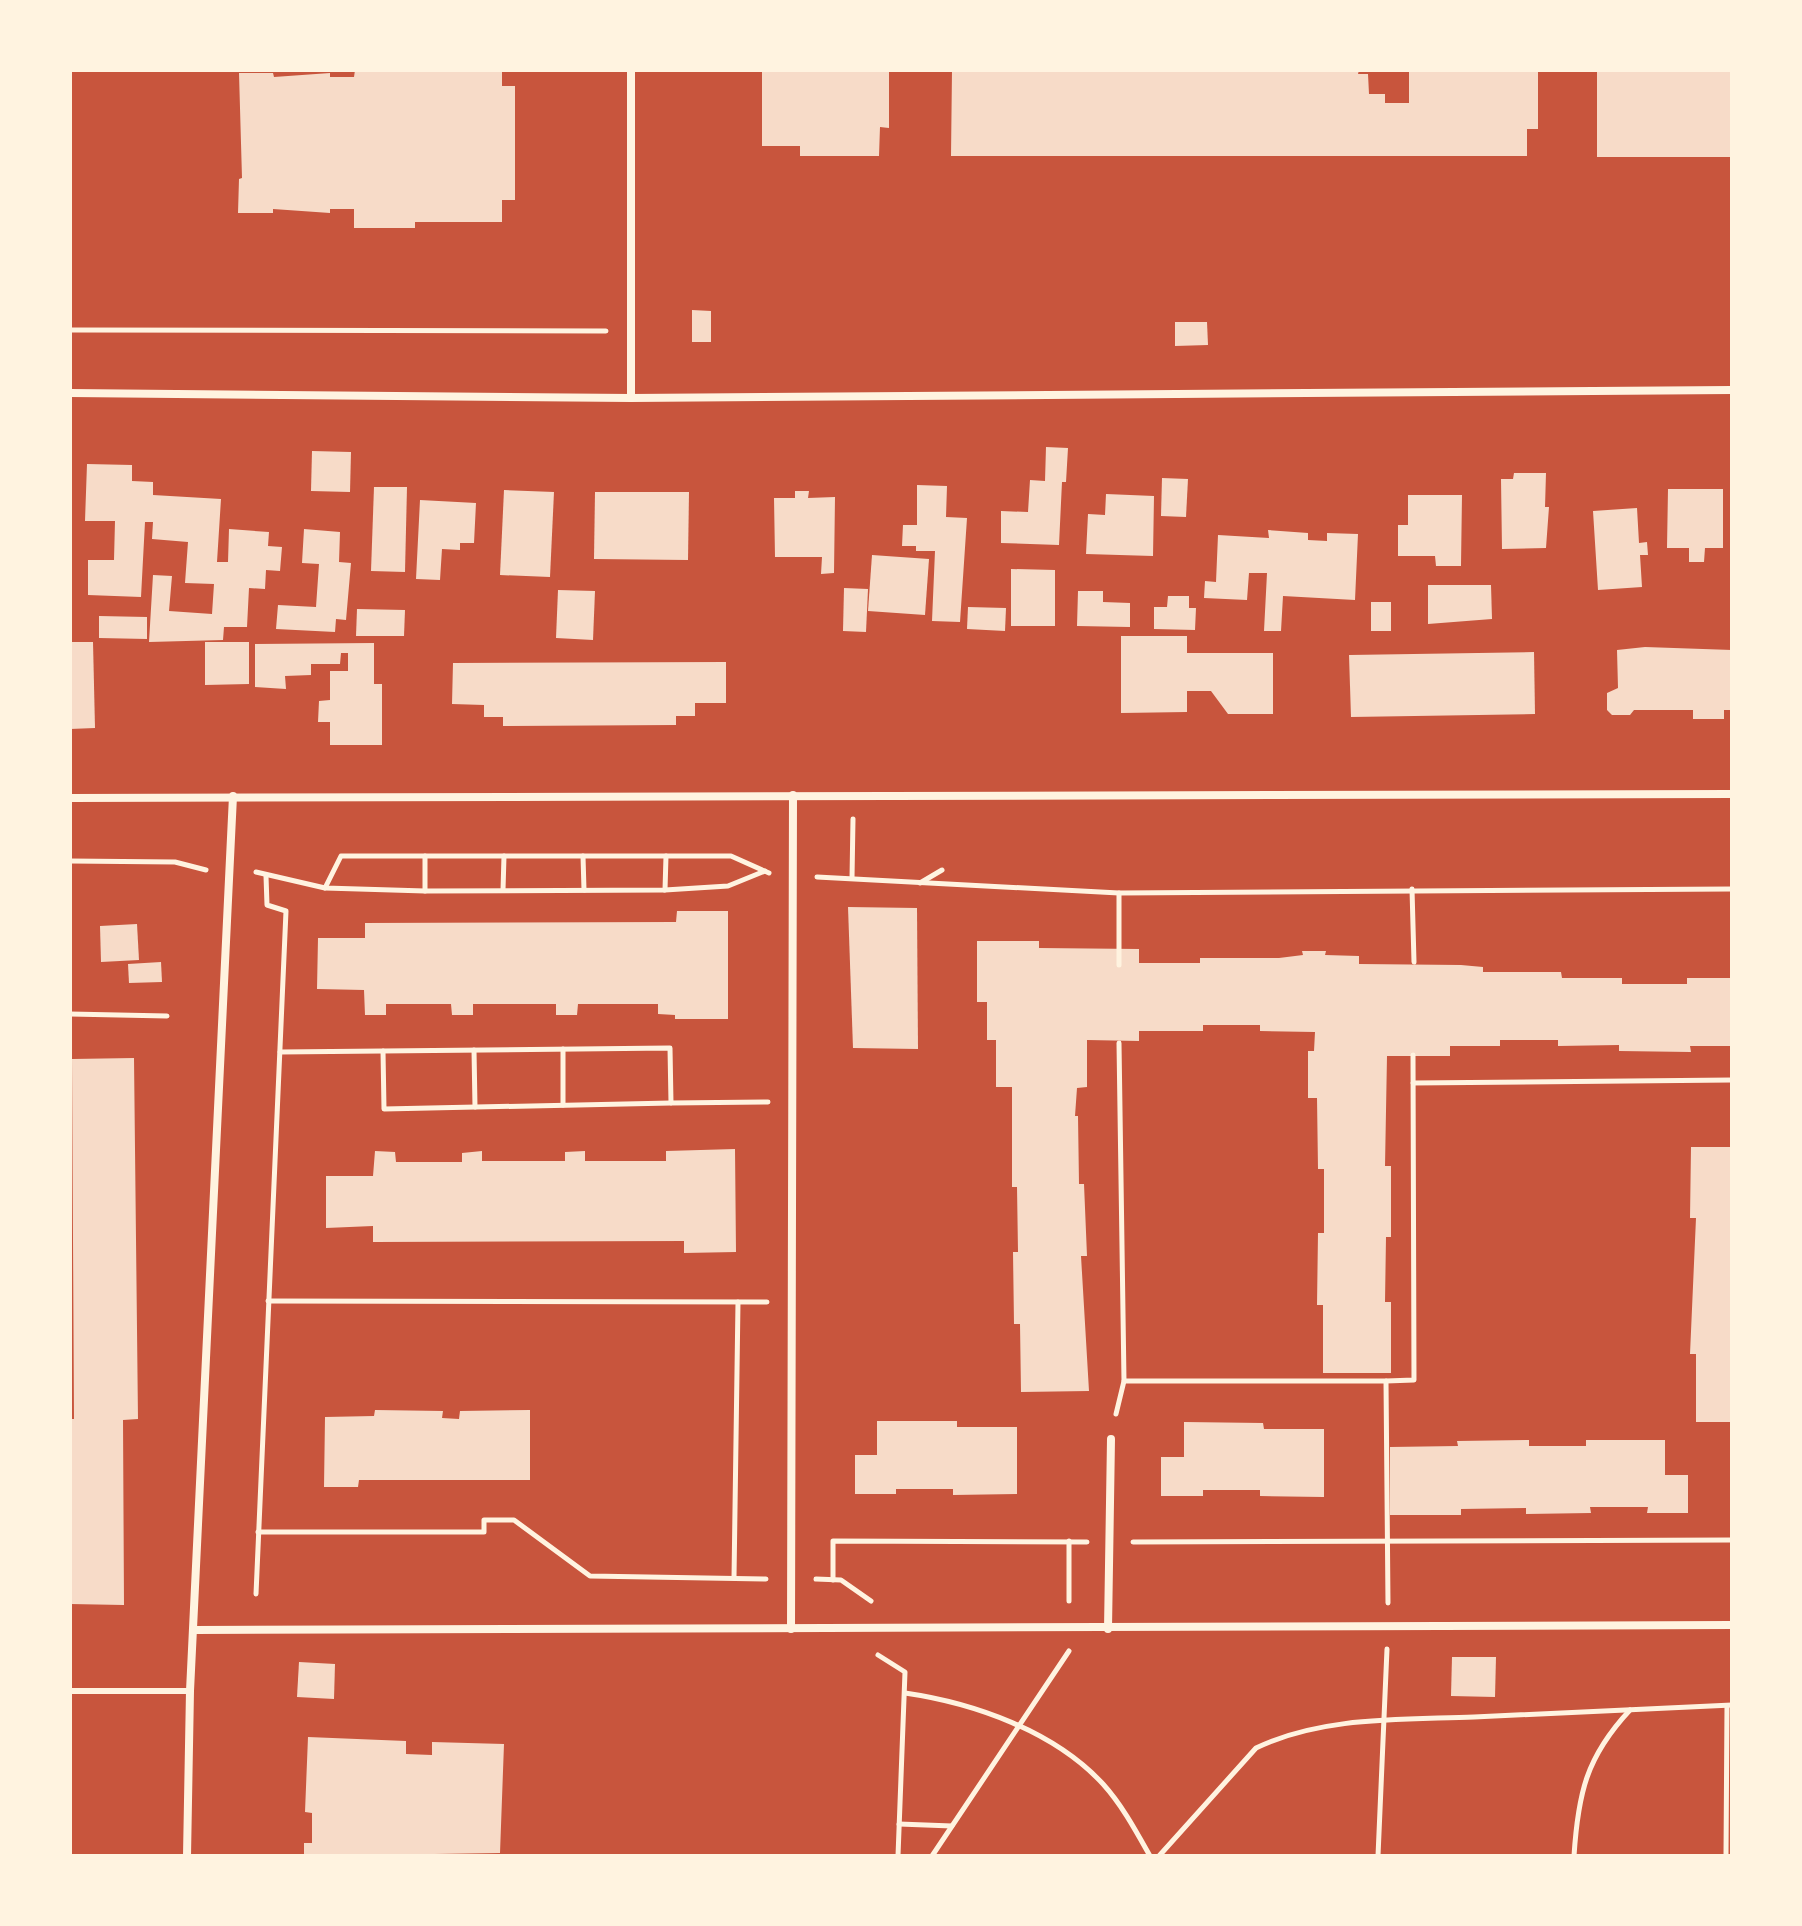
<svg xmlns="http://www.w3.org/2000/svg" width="1802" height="1926" viewBox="0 0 1802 1926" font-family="'Nunito Sans',sans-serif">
	<rect width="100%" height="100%" fill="#c8553d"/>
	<g fill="#f7dbc8">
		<polygon points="355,70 502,70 502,86 515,86 515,200 502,200 502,222 415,222 415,228 354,228 354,209 330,209 330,213 273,209 273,213 238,213 239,179 242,178 239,73 273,73 274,77 330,73 330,77 354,77"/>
		<polygon points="762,70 889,70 889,128 880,127 879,156 800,156 800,146 762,146"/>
		<polygon points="952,70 1359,70 1358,74 1368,74 1369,94 1385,94 1385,103 1409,103 1409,70 1538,70 1538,129 1527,129 1527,156 951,156"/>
		<rect x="1597" y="70" width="135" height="87"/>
		<polygon points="692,310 711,311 711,342 692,342"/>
		<polygon points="1175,322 1207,322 1208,345 1175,346"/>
		<polygon points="1046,447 1068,448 1066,482 1062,482 1059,545 1001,543 1001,511 1028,512 1030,480 1045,481"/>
		<polygon points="312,451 351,452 350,492 311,491"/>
		<polygon points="87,464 132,465 132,481 153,482 153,495 221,499 217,562 228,562 229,529 269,532 268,546 282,547 280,571 266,570 265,589 249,588 247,627 224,627 223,640 149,642 153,575 172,576 169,611 212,614 214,584 185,583 188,542 152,539 153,522 145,522 141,597 88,595 88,560 114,560 115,521 85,521"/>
		<polygon points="1514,473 1546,473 1545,507 1549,507 1546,548 1502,549 1501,479 1513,479"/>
		<polygon points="1162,478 1188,479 1186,517 1161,516"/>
		<polygon points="917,485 947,486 946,517 967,518 960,622 932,621 935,551 916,551 916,546 902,546 903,525 917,525"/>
		<polygon points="374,487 407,487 405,572 371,571"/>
		<polygon points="1668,489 1723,489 1723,548 1705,548 1704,562 1689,562 1689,548 1667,548"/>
		<polygon points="504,490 554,492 550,577 500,575"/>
		<polygon points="795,491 809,491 808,498 835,497 834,573 821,574 822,557 775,557 774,498 795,498"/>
		<polygon points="595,492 689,492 688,560 594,559"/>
		<polygon points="1106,494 1154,496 1153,556 1086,554 1088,514 1105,515"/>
		<polygon points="1408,495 1462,495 1461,566 1436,566 1435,556 1398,556 1398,525 1408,525"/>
		<polygon points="420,500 476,503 474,543 460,543 460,550 442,549 440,580 416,579"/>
		<polygon points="1637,508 1639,543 1647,542 1648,555 1640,555 1642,587 1598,590 1593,511"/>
		<polygon points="304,529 340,532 339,562 351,563 346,620 336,619 335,632 276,629 278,605 316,607 319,564 302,563"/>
		<polygon points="1268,530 1308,533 1308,540 1327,541 1327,533 1358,534 1355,600 1283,596 1281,631 1264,631 1267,573 1249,573 1247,600 1204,598 1205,581 1216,582 1218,535 1269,538"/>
		<polygon points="872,555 929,559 925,615 868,611"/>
		<polygon points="1011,569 1055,570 1055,626 1011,626"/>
		<polygon points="1428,585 1491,585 1492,619 1428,624"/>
		<polygon points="844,588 868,589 866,632 843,631"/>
		<polygon points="558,590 595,591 593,640 556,638"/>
		<polygon points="1078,591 1103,591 1103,602 1130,603 1130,627 1077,626"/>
		<polygon points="1168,596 1189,596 1189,608 1196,608 1195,630 1154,629 1154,607 1167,607"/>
		<rect x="1371" y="602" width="20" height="29"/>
		<polygon points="968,607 1006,608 1005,631 967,629"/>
		<polygon points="357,609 405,610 404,636 356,636"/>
		<polygon points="99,616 147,617 147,639 99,638"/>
		<polygon points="1121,636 1187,636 1187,653 1273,653 1273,714 1228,714 1211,691 1187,691 1187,712 1121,713"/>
		<polygon points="70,642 93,642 95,728 70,729"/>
		<polygon points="205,642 249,642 249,684 205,685"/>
		<polygon points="374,643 374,684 382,684 382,745 330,745 330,722 318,722 319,701 330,700 330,671 348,671 348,653 341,653 340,664 311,664 311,675 285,676 286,689 255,687 255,644"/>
		<polygon points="1645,647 1732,650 1732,710 1724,710 1724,719 1693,719 1693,710 1634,710 1630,715 1612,715 1607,710 1607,693 1618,688 1617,650"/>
		<polygon points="1534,652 1535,714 1351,717 1349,655"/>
		<polygon points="726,662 726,703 695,703 695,716 676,716 676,725 503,726 503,717 484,717 484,705 452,704 453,663"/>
		<polygon points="848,907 917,908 918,1049 853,1048"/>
		<polygon points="677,911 728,911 728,1019 675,1019 675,1015 658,1014 658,1004 578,1004 577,1015 556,1015 556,1004 473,1004 473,1015 452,1015 451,1004 386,1004 386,1015 365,1015 364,990 317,989 318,938 365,938 365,923 676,922"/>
		<polygon points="137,924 139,960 101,962 100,926"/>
		<polygon points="977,941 1039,941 1039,948 1139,949 1139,963 1200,963 1200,958 1279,958 1303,955 1302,951 1326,951 1325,955 1359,956 1359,964 1461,965 1483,967 1483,972 1561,972 1562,978 1622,978 1622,984 1687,984 1687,978 1732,978 1732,1046 1690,1046 1691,1052 1619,1051 1619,1045 1558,1046 1558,1040 1500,1040 1500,1046 1450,1046 1450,1056 1387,1056 1385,1166 1391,1166 1391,1237 1386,1237 1385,1302 1391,1302 1391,1373 1323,1373 1323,1305 1317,1305 1318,1233 1324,1233 1324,1169 1318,1169 1317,1098 1308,1098 1308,1051 1314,1051 1315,1032 1260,1031 1260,1025 1203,1025 1203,1031 1139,1031 1139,1041 1087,1040 1087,1087 1077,1088 1075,1116 1078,1116 1079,1184 1084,1184 1087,1256 1081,1256 1089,1391 1021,1392 1020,1324 1014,1324 1013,1252 1018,1252 1017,1187 1012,1187 1012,1087 996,1087 996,1040 987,1040 987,1002 977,1002"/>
		<polygon points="161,962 162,982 129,983 128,964"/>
		<polygon points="134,1058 138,1419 123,1420 124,1605 70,1604 70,1419 74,1419 72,1059"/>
		<polygon points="1691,1147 1732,1147 1732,1422 1696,1422 1696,1354 1690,1354 1696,1218 1690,1218"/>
		<polygon points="735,1149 736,1252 684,1253 684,1241 373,1242 373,1226 326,1228 326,1176 373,1176 375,1151 395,1152 396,1162 462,1162 462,1153 482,1151 482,1161 565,1161 565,1152 585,1151 585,1161 666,1161 666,1151"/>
		<polygon points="375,1410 443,1411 442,1418 459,1419 460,1411 530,1410 530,1480 359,1480 358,1487 324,1487 325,1417 374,1416"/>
		<polygon points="877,1421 957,1421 957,1427 1017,1427 1017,1494 953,1495 953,1489 896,1489 896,1494 855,1494 855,1455 877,1455"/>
		<polygon points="1184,1422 1263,1423 1264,1429 1324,1429 1324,1497 1260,1496 1260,1490 1203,1490 1203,1496 1161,1496 1161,1457 1184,1457"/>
		<polygon points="1529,1440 1529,1446 1586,1446 1586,1440 1665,1440 1665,1475 1688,1475 1688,1513 1647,1513 1648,1507 1590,1507 1591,1513 1526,1514 1526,1508 1461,1509 1461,1515 1390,1515 1390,1447 1458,1446 1457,1441"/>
		<polygon points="1452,1657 1496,1657 1495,1697 1451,1696"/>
		<polygon points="299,1662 335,1664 334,1699 297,1697"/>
		<polygon points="308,1737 406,1741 406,1754 432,1755 432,1742 504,1744 500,1853 304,1856 304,1843 312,1843 312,1813 305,1812"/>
	</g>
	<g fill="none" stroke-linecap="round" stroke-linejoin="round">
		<g stroke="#fff3e0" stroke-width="5">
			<polyline points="70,330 606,331"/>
			<polyline points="425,856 425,891"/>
			<polyline points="583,856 584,890"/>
			<polyline points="70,861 175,862 206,870"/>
			<polyline points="256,872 325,888 425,891 665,890 728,886 765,871"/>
			<polyline points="817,877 1119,893 1732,889"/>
			<polyline points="852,878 853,819"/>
			<polyline points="920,883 942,870"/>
			<polyline points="325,888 341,856 731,856 769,873"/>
			<polyline points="1412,889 1414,962"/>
			<polyline points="503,890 504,856"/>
			<polyline points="665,890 666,856"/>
			<polyline points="1119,965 1119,893"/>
			<polyline points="70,1014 167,1016"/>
			<polyline points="1119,1043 1124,1381 1386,1381 1388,1603"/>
			<polyline points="474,1050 475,1107"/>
			<polyline points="383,1051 384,1109 671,1103"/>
			<polyline points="280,1052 670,1048 671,1103 768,1102"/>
			<polyline points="1413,1083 1732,1080"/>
			<polyline points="563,1105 563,1049"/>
			<polyline points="268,1301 767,1302"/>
			<polyline points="1386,1381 1414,1380 1413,1055"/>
			<polyline points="1116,1414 1124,1381"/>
			<polyline points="258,1532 484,1532 484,1520 514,1520 590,1576 766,1579"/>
			<polyline points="1069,1541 1069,1601"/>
			<polyline points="1133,1542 1732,1540"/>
			<polyline points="734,1578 738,1302"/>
			<polyline points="816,1579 841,1580 871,1601"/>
			<polyline points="833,1580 833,1541 1087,1542"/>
			<polyline points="256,1594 286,911 267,905 266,876"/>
			<polyline points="878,1655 905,1672 898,1856"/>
			<path d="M 905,1693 C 974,1703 1054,1731 1103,1784 C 1122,1805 1136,1831 1150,1856"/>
			<polyline points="899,1824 952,1826"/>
			<polyline points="932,1856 1069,1651"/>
			<path d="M 1159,1856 L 1256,1748 C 1322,1716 1403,1720 1474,1717 C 1560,1713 1646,1709 1732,1705"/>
			<polyline points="1378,1856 1387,1649"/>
			<path d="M 1574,1856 C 1578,1794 1586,1757 1630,1710"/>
			<polyline points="1726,1856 1727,1706"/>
		</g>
		<polyline stroke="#fff3e0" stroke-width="6" points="70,1691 190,1691"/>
		<g stroke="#fff3e0" stroke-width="8">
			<polyline points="70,393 631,398 1732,390"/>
			<polyline points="631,398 631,70"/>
			<polyline points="70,798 1732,794"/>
			<polyline points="791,1629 793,795"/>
			<polyline points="1108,1629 1111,1439"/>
			<polyline points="194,1630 1732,1625"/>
			<polyline points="187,1856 190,1691 233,796"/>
		</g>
	</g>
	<rect width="1802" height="1926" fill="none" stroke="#fff3e0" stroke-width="144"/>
</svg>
